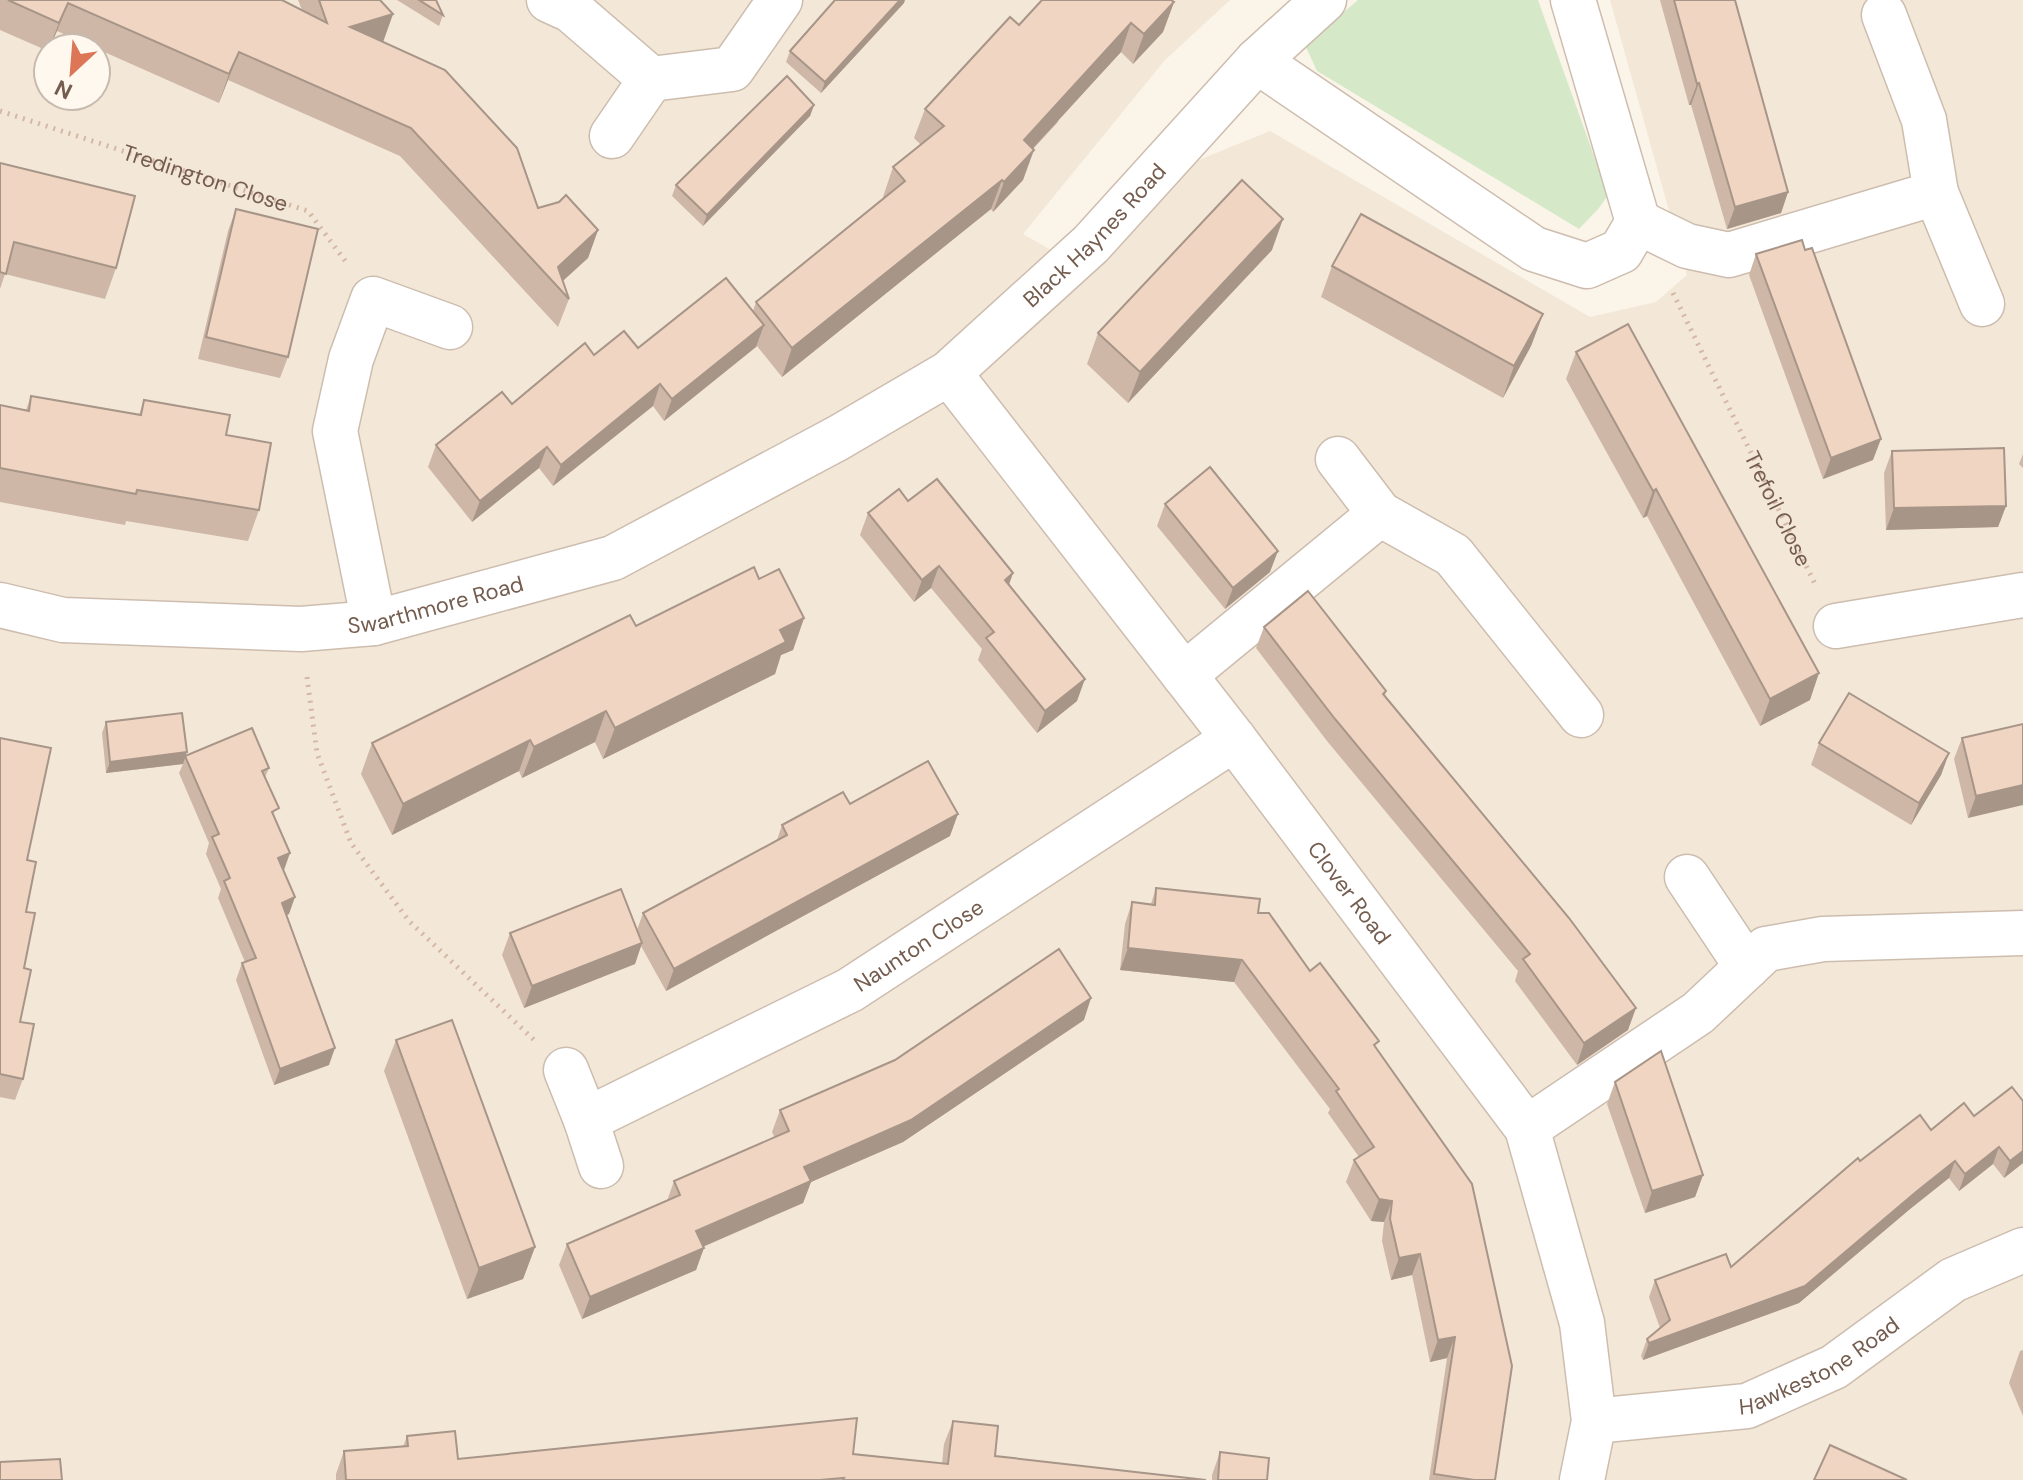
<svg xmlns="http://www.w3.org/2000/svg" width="2023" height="1480" viewBox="0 0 2023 1480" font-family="'DM Sans',sans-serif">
	<rect width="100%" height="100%" fill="#fbf4e9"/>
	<path fill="#f3e7d8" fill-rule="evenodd" d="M 0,0 L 1230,0 L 1165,60 L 1023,234 L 1091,273 L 1199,160 L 1270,131 L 1590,317 L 1656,302 L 1687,275 L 1610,0 L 2023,0 L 2023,1480 L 0,1480 ZM 48,48 L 96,48 L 96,96 L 48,96 Z"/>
	<polygon fill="#d5e9c8" points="1358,0 1538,0 1608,195 1599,208 1579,229 1317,71 1305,45"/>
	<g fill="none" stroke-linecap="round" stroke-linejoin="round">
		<defs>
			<g id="minor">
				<polyline points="549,0 571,10 651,79 612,136"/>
				<polyline points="1257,61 1534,249 1587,266 1621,251 1638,222 1573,0"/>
				<polyline points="651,79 732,69 780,0"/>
				<polyline points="1936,193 1982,304"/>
				<polyline points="1638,222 1687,246 1729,255 1936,193 1924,120 1884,15"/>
				<path id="s3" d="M 949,373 L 1234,739 L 1527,1128 L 1582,1323 L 1594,1421 L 1582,1480"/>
				<polyline points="1338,459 1380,514 1453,555 1581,715"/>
				<path id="s4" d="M 0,605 L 63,620 L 301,629 L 374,623 L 613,558 L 838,438 L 949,373 L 1091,244 L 1257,61 L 1324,0"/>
				<polyline points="374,623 335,431 351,359 373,299 450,327"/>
				<polyline points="1836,626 2023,595"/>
				<polyline points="1184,675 1380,514"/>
				<polyline points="1687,877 1747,967"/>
				<path id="s5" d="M 566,1070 L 586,1120 L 850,990 L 1234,739"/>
				<polyline points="586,1120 601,1166"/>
				<polyline points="1527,1128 1698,1013 1766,949 1823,939 2023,933"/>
				<path id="s6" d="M 1594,1421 L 1747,1406 L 1834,1367 L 1953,1280 L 2023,1250"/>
			</g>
		</defs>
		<use href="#minor" stroke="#cdbdaf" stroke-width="47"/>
		<g stroke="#d4b8a5" stroke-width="5" stroke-dasharray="2 6" stroke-linecap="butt">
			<path id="s1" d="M 0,111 L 308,211 L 346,262"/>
			<path id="s2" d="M 1673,293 L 1816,586"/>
			<polyline points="307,677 317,753 351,843 409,921 534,1040"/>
		</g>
		<use href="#minor" stroke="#fff" stroke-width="44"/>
	</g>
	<g fill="#ceb7a7">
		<polygon points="0,0 282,0 302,10 298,0 380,0 393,14 383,42 538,208 598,230 588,258 563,281 569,299 558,327 400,156 228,80 219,103 57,31 50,48 48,48 48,51 0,30"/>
		<polygon points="397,0 436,0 443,15 439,26"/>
		<polygon points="1660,0 1735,0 1788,192 1781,213 1727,229 1691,105 1689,105"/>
		<polygon points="1174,2 1163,32 1133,64 1121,52 1059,118 1058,122 1033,149 1023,180 993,212 991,209 782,377 757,346 664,421 653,406 553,486 539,468 472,522 428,467 436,445 512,404 594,355 638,348 753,311 756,302 884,198 883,197 893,167 921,145 914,138 925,109 1019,25"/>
		<polygon points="904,3 821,93 786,62 790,51"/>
		<polygon points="814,105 810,116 703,226 672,196 676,185"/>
		<polygon points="0,163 116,268 105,299 5,274 0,289"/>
		<polygon points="236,209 288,357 280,378 198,359 228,231"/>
		<polygon points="1272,250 1128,403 1087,364 1098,333"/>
		<polygon points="1756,254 1873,460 1823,479 1749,275"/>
		<polygon points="1332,266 1543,314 1531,346 1503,398 1321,297"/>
		<polygon points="1576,352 1810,700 1760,726 1647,516 1643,518 1566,379"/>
		<polygon points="31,396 139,415 144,400 226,435 259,510 248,541 126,521 125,525 0,502 0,405 26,410"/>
		<polygon points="1892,451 2006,506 1998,527 1886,530 1884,473"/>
		<polygon points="2023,454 2023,468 2019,464"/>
		<polygon points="908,501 1013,573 1009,585 1077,701 1037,733 978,660 982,649 931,588 914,602 860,535 868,513"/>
		<polygon points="1165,504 1270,572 1225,609 1157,526"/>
		<polygon points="759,579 804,618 793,650 781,655 775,674 603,759 595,742 522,778 519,771 392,835 361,774 372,743 636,626"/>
		<polygon points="1264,627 1386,691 1385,696 1628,1030 1577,1065 1515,981 1518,971 1327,741 1256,648"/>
		<polygon points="106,722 186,756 269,768 265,777 275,818 284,870 289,914 286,915 329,1065 274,1085 236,980 242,963 245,962 218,898 221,889 206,854 209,843 179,773 183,764 106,773 102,733"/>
		<polygon points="2023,724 1968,818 1954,759 1962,738"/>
		<polygon points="0,738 27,860 20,1022 23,1079 15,1100 0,1097"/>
		<polygon points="1819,743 1949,753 1941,775 1911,825 1811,765"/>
		<polygon points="850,804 950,836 666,991 641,946 635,964 524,1008 502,955 510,933 637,930 643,913 777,840 782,825"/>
		<polygon points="1156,888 1258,913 1376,1048 1495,1480 1429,1480 1447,1358 1430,1362 1412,1275 1391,1280 1382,1241 1384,1222 1371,1221 1346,1182 1354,1160 1359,1157 1328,1113 1330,1109 1234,982 1120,970 1125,924 1132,902 1151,904"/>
		<polygon points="1084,1020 903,1142 811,1182 803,1203 703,1247 696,1270 582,1319 559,1265 567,1244 667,1201 674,1181 775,1138 772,1132 780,1110"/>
		<polygon points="396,1040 535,1247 523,1279 467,1299 384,1071"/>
		<polygon points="1615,1082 1703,1175 1695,1197 1645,1213 1607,1104"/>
		<polygon points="1974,1116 2023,1163 2004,1178 1993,1164 1959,1191 1949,1178 1910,1209 1799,1303 1643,1360 1641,1356 1647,1339 1660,1328 1649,1297 1655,1280 1731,1267 1860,1161 1931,1130"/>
		<polygon points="2023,1350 2023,1416 2009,1383 2020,1351"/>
		<polygon points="953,1421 995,1456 1206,1480 336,1480 336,1474 344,1451 403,1447 407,1436 458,1459 853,1454 942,1464 944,1444"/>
		<polygon points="1220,1452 1267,1480 1212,1480 1212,1475"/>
	</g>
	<g fill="#a79588">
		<polygon points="900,0 905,0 904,3 821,93 825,82"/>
		<polygon points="1174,2 1163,32 1133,64 1144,34"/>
		<polygon points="68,3 57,31 49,48 59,23"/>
		<polygon points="393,14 383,42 350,27"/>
		<polygon points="1131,23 1121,52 1013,170 1024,140"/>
		<polygon points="239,52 228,80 219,103 229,74"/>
		<polygon points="1699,83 1691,105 1689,105 1697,84"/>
		<polygon points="814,105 810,116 703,226 707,215"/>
		<polygon points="1034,150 1023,180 993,212 1004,182"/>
		<polygon points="1002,180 991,209 782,377 792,348"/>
		<polygon points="1788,192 1781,213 1727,229 1735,207"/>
		<polygon points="1283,219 1272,250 1128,403 1140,372"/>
		<polygon points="598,230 588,258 557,286 558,267"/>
		<polygon points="1543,314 1531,346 1503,398 1514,366"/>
		<polygon points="764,325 756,347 664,421 672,399"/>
		<polygon points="660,384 653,406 553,486 561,465"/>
		<polygon points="1881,439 1873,460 1823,479 1831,458"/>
		<polygon points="547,447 539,468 472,522 480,501"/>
		<polygon points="1656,489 1647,516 1643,518 1653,491"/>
		<polygon points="2006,506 1998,527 1886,530 1894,508"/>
		<polygon points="1278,551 1270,572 1225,609 1233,588"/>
		<polygon points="939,566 931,588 914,602 922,580"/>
		<polygon points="1013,573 1005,595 1005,580"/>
		<polygon points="804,618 793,650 781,655 775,674 603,759 615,728 780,630"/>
		<polygon points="1819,673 1810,700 1760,726 1770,699"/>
		<polygon points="1085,679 1077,701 1037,733 1045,711"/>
		<polygon points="606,711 595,742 522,778 534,747"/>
		<polygon points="530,740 519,771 392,835 403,804"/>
		<polygon points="187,752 183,764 106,773 110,762"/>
		<polygon points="1949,753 1941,775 1911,825 1919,803"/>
		<polygon points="2023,785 2023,805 1968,818 1976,796"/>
		<polygon points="958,814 950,836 666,991 674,969"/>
		<polygon points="290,853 284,870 278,858"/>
		<polygon points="295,897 289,914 276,920 282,903"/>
		<polygon points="642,943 635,964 524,1008 532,986"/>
		<polygon points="1128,948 1242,960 1234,982 1120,970"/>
		<polygon points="1091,998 1084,1020 903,1142 811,1182 803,1203 688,1253 696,1231"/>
		<polygon points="1636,1008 1628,1030 1577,1065 1584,1043"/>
		<polygon points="335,1048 329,1065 274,1085 280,1069"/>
		<polygon points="1999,1147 1993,1164 1959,1191 1965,1174"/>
		<polygon points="2023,1151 2023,1163 2004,1178 2010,1161"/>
		<polygon points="1955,1161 1949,1178 1910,1209 1799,1303 1643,1360 1649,1343 1916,1192"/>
		<polygon points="1703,1175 1695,1197 1645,1213 1652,1191"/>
		<polygon points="1379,1199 1392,1201 1384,1222 1371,1221"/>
		<polygon points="535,1247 523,1279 467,1299 479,1268"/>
		<polygon points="704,1248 696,1270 582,1319 590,1297"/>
		<polygon points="1420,1254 1412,1275 1391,1280 1399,1258"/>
		<polygon points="1455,1337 1447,1358 1430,1362 1438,1340"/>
	</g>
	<g fill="#efd5c2" stroke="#a79588" stroke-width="2">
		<polygon points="8,0 282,0 327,23 319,0 380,0 393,14 350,27 445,70 517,148 538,208 559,202 566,195 598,230 558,267 569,299 411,128 239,52 229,74 68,3 59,23"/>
		<polygon points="419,0 436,0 443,15"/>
		<polygon points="835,0 900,0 825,82 790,51"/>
		<polygon points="1042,0 1171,0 1174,2 1144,34 1131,23 1024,140 1034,150 1004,182 1002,180 792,348 756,302 905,181 893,167 944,126 925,109 1010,17 1019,25"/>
		<polygon points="1674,0 1735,0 1788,192 1735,207 1699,83 1697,84"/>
		<polygon points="787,76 814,105 707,215 676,185"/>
		<polygon points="0,163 135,196 116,268 14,242 6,274 0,272"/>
		<polygon points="1242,180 1283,219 1140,372 1098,333"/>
		<polygon points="236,209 318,229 288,357 206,337"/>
		<polygon points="1361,214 1543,314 1514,366 1332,266"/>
		<polygon points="1802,240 1805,250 1812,248 1881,439 1831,458 1756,254"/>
		<polygon points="726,278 764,325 672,399 660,384 561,465 547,447 480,501 436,445 502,392 512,404 585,343 594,355 624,331 638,348"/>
		<polygon points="1628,324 1819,673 1770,699 1656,489 1653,491 1576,352"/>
		<polygon points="31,396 141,415 144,400 230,415 226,435 271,443 259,510 137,490 136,494 0,468 0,405 29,411"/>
		<polygon points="2004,448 2006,506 1894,508 1892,451"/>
		<polygon points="1210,467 1278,551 1233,588 1165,504"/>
		<polygon points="937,479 1013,573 1005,580 1085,679 1045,711 986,638 994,632 939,566 922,580 868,513 899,489 908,501"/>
		<polygon points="754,567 759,579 779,569 804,618 780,630 786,642 615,728 606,711 534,747 530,740 403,804 372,743 630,615 636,626"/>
		<polygon points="1308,591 1386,691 1383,694 1569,918 1636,1008 1584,1043 1523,959 1530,954 1335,719 1264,627"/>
		<polygon points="1849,693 1949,753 1919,803 1819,743"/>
		<polygon points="182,713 187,752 110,762 106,722"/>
		<polygon points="2023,724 2023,785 1976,796 1962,738"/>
		<polygon points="252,728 269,768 262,771 279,808 272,812 290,853 278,858 295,897 282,903 335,1048 280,1069 242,963 256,958 224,881 230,878 212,837 219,834 185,756"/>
		<polygon points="0,738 51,748 27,860 36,862 26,912 35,913 24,968 31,970 20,1022 34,1024 23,1079 0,1074"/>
		<polygon points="928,761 958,814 674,969 643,913 787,835 782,825 843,792 850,804"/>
		<polygon points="1156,888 1260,899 1258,913 1269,913 1310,971 1320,963 1379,1041 1374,1045 1472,1184 1512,1366 1495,1480 1474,1480 1434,1474 1455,1337 1438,1340 1420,1254 1399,1258 1390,1219 1392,1201 1379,1199 1354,1160 1374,1147 1336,1091 1339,1089 1242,960 1128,948 1132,902 1155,905"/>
		<polygon points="621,889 642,943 532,986 510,933"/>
		<polygon points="1059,949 1091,998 911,1120 804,1167 811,1181 696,1231 704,1248 590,1297 567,1244 680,1195 674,1181 789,1131 780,1110 895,1060"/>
		<polygon points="452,1020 535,1247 479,1268 396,1040"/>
		<polygon points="1661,1051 1703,1175 1652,1191 1615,1082"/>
		<polygon points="2012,1087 2023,1101 2023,1151 2010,1161 1999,1147 1965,1174 1955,1161 1916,1192 1805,1286 1649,1343 1647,1339 1670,1320 1655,1280 1726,1254 1731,1267 1858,1158 1860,1161 1920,1115 1931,1130 1964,1103 1974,1116"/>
		<polygon points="857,1418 853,1454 948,1464 953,1421 998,1426 995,1456 1206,1480 843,1480 844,1478 820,1480 346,1480 344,1451 408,1446 407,1436 455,1431 458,1459"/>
		<polygon points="1830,1445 1907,1480 1814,1480"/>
		<polygon points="1220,1452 1269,1458 1267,1480 1218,1480"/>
		<polygon points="60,1459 62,1480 0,1480 0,1462"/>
	</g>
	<g text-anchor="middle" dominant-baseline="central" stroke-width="8" stroke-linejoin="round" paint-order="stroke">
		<g font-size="22" fill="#745c4e" stroke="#fef8ef">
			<text stroke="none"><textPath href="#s1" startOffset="216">Tredington Close</textPath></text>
			<text stroke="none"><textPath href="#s4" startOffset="1208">Black Haynes Road</textPath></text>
			<text stroke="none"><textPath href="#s2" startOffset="240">Trefoil Close</textPath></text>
			<text stroke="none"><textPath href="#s4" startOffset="440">Swarthmore Road</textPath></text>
			<text stroke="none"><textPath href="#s3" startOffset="656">Clover Road</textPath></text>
			<text stroke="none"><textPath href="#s5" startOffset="430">Naunton Close</textPath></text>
			<text stroke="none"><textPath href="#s6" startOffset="236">Hawkestone Road</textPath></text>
		</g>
	</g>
	<g transform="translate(72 72) rotate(206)"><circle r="38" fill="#fef8ef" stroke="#c7baaf" stroke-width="2"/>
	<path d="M0-6L14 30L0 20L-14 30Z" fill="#dd7656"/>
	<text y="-12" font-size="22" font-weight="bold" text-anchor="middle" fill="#745c4e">N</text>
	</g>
</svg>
